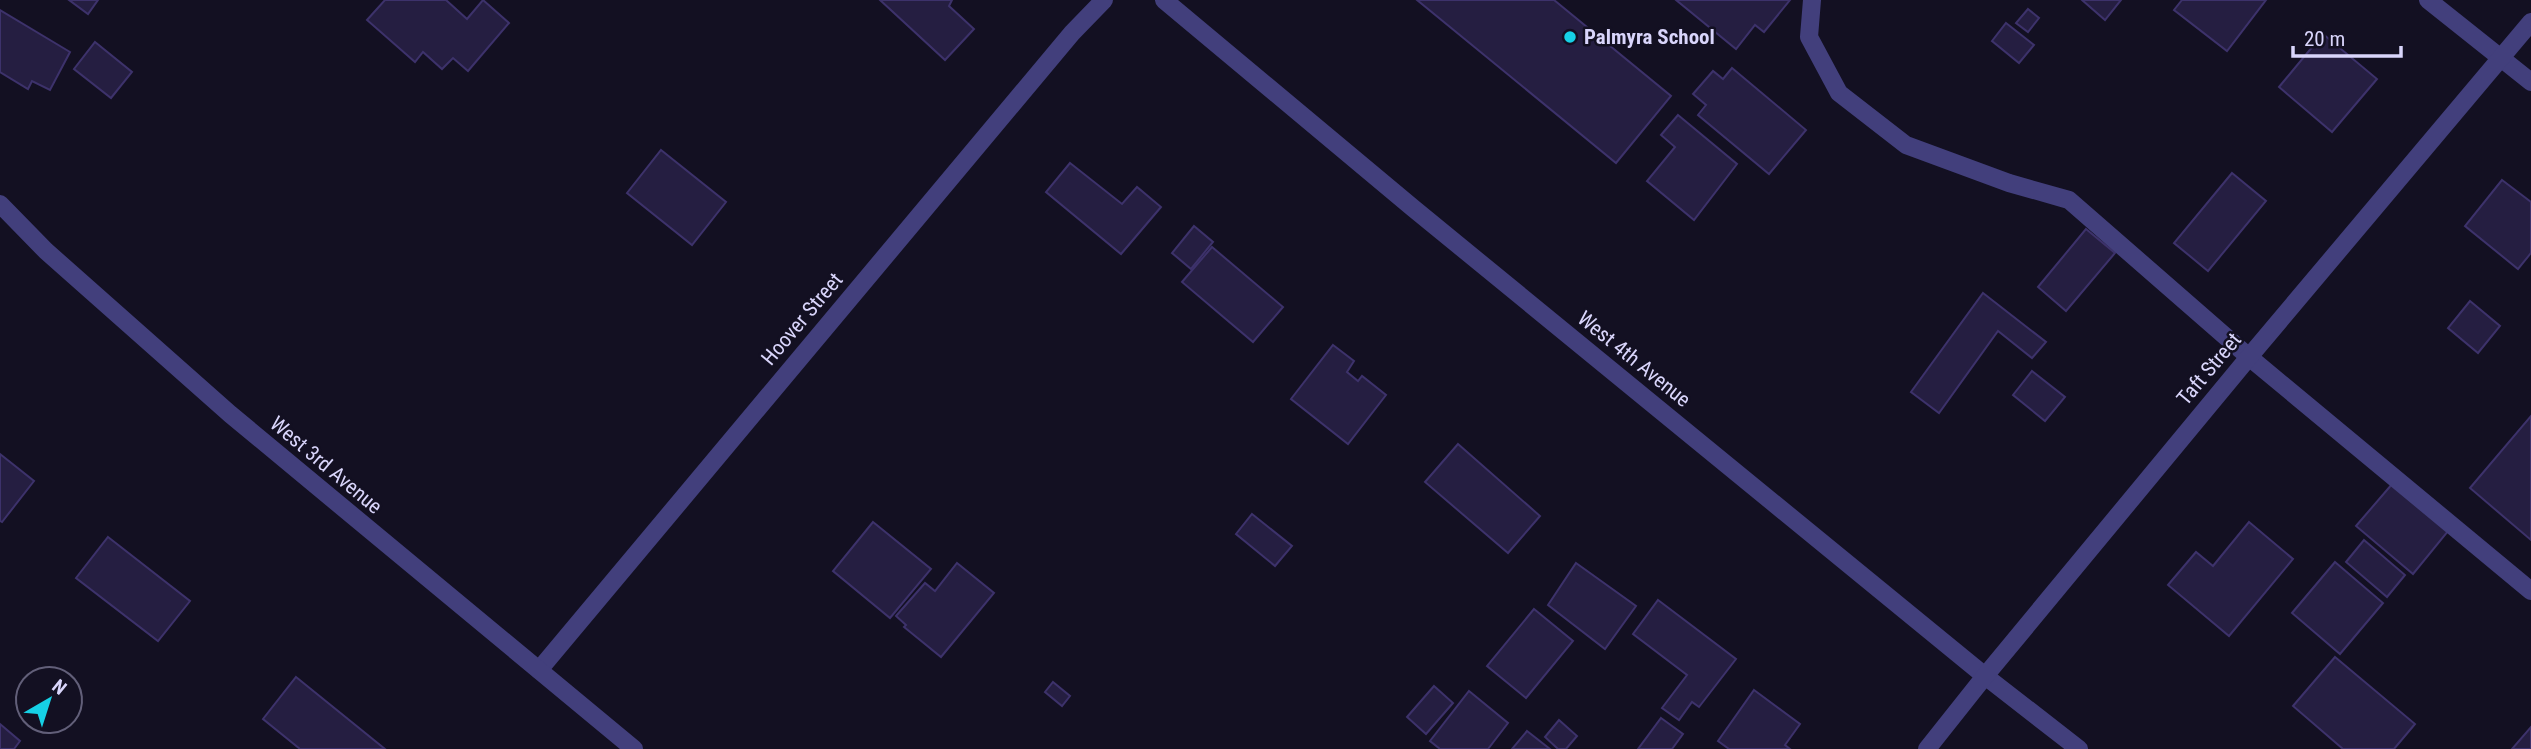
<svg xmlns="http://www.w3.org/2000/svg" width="2531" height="749" viewBox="0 0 2531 749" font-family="'Roboto Condensed',sans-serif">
	<rect width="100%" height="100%" fill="#131022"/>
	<g fill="#251e41" stroke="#3d326b" stroke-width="2">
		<polygon points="69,0 98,0 88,14"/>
		<polygon points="385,0 446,0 467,19 483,0 509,23 468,71 453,58 442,69 423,52 415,62 367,20"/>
		<polygon points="880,0 952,0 949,6 974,29 945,60"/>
		<polygon points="1417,0 1554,0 1671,96 1616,163"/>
		<polygon points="1676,0 1790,0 1764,32 1755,25 1736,49"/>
		<polygon points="2082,0 2121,0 2105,20"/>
		<polygon points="2182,0 2266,0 2227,51 2174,10"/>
		<polygon points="2028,9 2039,18 2028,32 2016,23"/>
		<polygon points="0,10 70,52 50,90 32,81 28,89 0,72"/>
		<polygon points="2006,23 2034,45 2019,63 1992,41"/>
		<polygon points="2323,34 2377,79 2332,132 2279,87"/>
		<polygon points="95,42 132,72 111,98 74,69"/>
		<polygon points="1732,68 1806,130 1769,174 1698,115 1706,105 1693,94 1713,71 1723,79"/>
		<polygon points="1678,115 1737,164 1694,220 1647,181 1675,147 1661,135"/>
		<polygon points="661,150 726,202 692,245 627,193"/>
		<polygon points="1070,163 1122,204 1137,187 1161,207 1121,254 1046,192"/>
		<polygon points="2232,173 2266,201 2208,271 2174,243"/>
		<polygon points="2502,180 2531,202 2531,253 2518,269 2465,226"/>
		<polygon points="1194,226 1213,242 1191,269 1172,253"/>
		<polygon points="2086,229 2115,253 2066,311 2038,287"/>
		<polygon points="1212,247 1283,307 1253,342 1182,282"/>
		<polygon points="1983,293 2046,342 2032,358 1998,331 1939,413 1911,392"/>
		<polygon points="2470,301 2500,326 2478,353 2448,328"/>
		<polygon points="1333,345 1354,361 1347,372 1358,381 1362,376 1386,395 1348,444 1291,399"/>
		<polygon points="2032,371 2065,397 2045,421 2013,395"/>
		<polygon points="2531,416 2531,540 2470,488"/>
		<polygon points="1458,444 1540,516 1508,553 1425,482"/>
		<polygon points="0,454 34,481 2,522 0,521"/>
		<polygon points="2393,483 2449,530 2413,574 2356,526"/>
		<polygon points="1252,514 1292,546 1275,566 1236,534"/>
		<polygon points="873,522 931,569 890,618 833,571"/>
		<polygon points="2249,522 2293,559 2229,636 2168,585 2196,552 2213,566"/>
		<polygon points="108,537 190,601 158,641 76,578"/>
		<polygon points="2364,540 2405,575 2387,597 2346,562"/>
		<polygon points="2335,562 2383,603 2340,654 2292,613"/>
		<polygon points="957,563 994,593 941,657 904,627 906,625 896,616 925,583 935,591"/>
		<polygon points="1576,563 1636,606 1605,649 1548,605"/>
		<polygon points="1658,600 1736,659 1699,707 1692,702 1679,720 1662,708 1687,675 1633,634"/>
		<polygon points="1534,609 1573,641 1526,698 1487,666"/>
		<polygon points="2335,657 2415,724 2394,749 2343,749 2293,706"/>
		<polygon points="296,677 385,749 300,749 263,719"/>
		<polygon points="1053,682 1070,696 1062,706 1045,692"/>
		<polygon points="1434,686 1453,703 1426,734 1407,717"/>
		<polygon points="1754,690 1800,724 1785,745 1790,749 1729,749 1718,741"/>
		<polygon points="1469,691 1508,723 1488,749 1440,749 1430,741"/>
		<polygon points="1661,718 1683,734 1672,749 1638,749"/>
		<polygon points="1559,720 1577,736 1566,749 1558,749 1545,737"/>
		<polygon points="0,724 20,741 14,749 0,749"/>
		<polygon points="2531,727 2531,749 2512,749"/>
		<polygon points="1527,731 1550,749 1512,749"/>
	</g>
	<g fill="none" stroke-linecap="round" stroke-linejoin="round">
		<polyline stroke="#423f7c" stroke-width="18" points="1812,0 1809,37 1839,93 1906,145 2009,183 2069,200 2249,357 2531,591"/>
		<g stroke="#423f7c" stroke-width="18">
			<polyline points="1164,0 1413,208 1985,676 2079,749"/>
			<polyline points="2428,0 2531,82"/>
			<polyline points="539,670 1072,33 1104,0"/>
			<polyline points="1927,749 1985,676 2249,357 2531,22"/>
		</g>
		<polyline stroke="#423f7c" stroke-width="18" points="0,204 46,251 230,414 634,749"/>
	</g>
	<circle fill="#16d1e6" stroke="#131022" stroke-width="2.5" cx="1570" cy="37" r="7"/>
	<g text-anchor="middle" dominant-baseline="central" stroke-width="5" stroke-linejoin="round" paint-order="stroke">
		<g font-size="21" font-weight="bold" fill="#d9d5fb" stroke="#131022" text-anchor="start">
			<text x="1584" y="37">Palmyra School</text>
		</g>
		<g font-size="21" fill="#d9d5fb" stroke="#131022">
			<text transform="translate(802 319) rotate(-50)">Hoover Street</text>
			<text transform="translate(1634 359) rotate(39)">West 4th Avenue</text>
			<text transform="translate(2209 369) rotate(-50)">Taft Street</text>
			<text transform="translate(326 465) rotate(40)">West 3rd Avenue</text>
		</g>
	</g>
	<g transform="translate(49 700) rotate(39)"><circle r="33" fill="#131022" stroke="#625f79" stroke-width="2"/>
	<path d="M0-5L12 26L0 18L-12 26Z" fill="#16d1e6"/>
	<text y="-10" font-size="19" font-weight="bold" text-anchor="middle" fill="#d9d5fb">N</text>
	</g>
	<path d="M2293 46v10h108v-10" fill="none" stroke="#d9d5fb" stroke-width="3.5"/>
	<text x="2304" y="46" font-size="21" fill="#d9d5fb" stroke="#131022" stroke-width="5" paint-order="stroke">20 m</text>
</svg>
